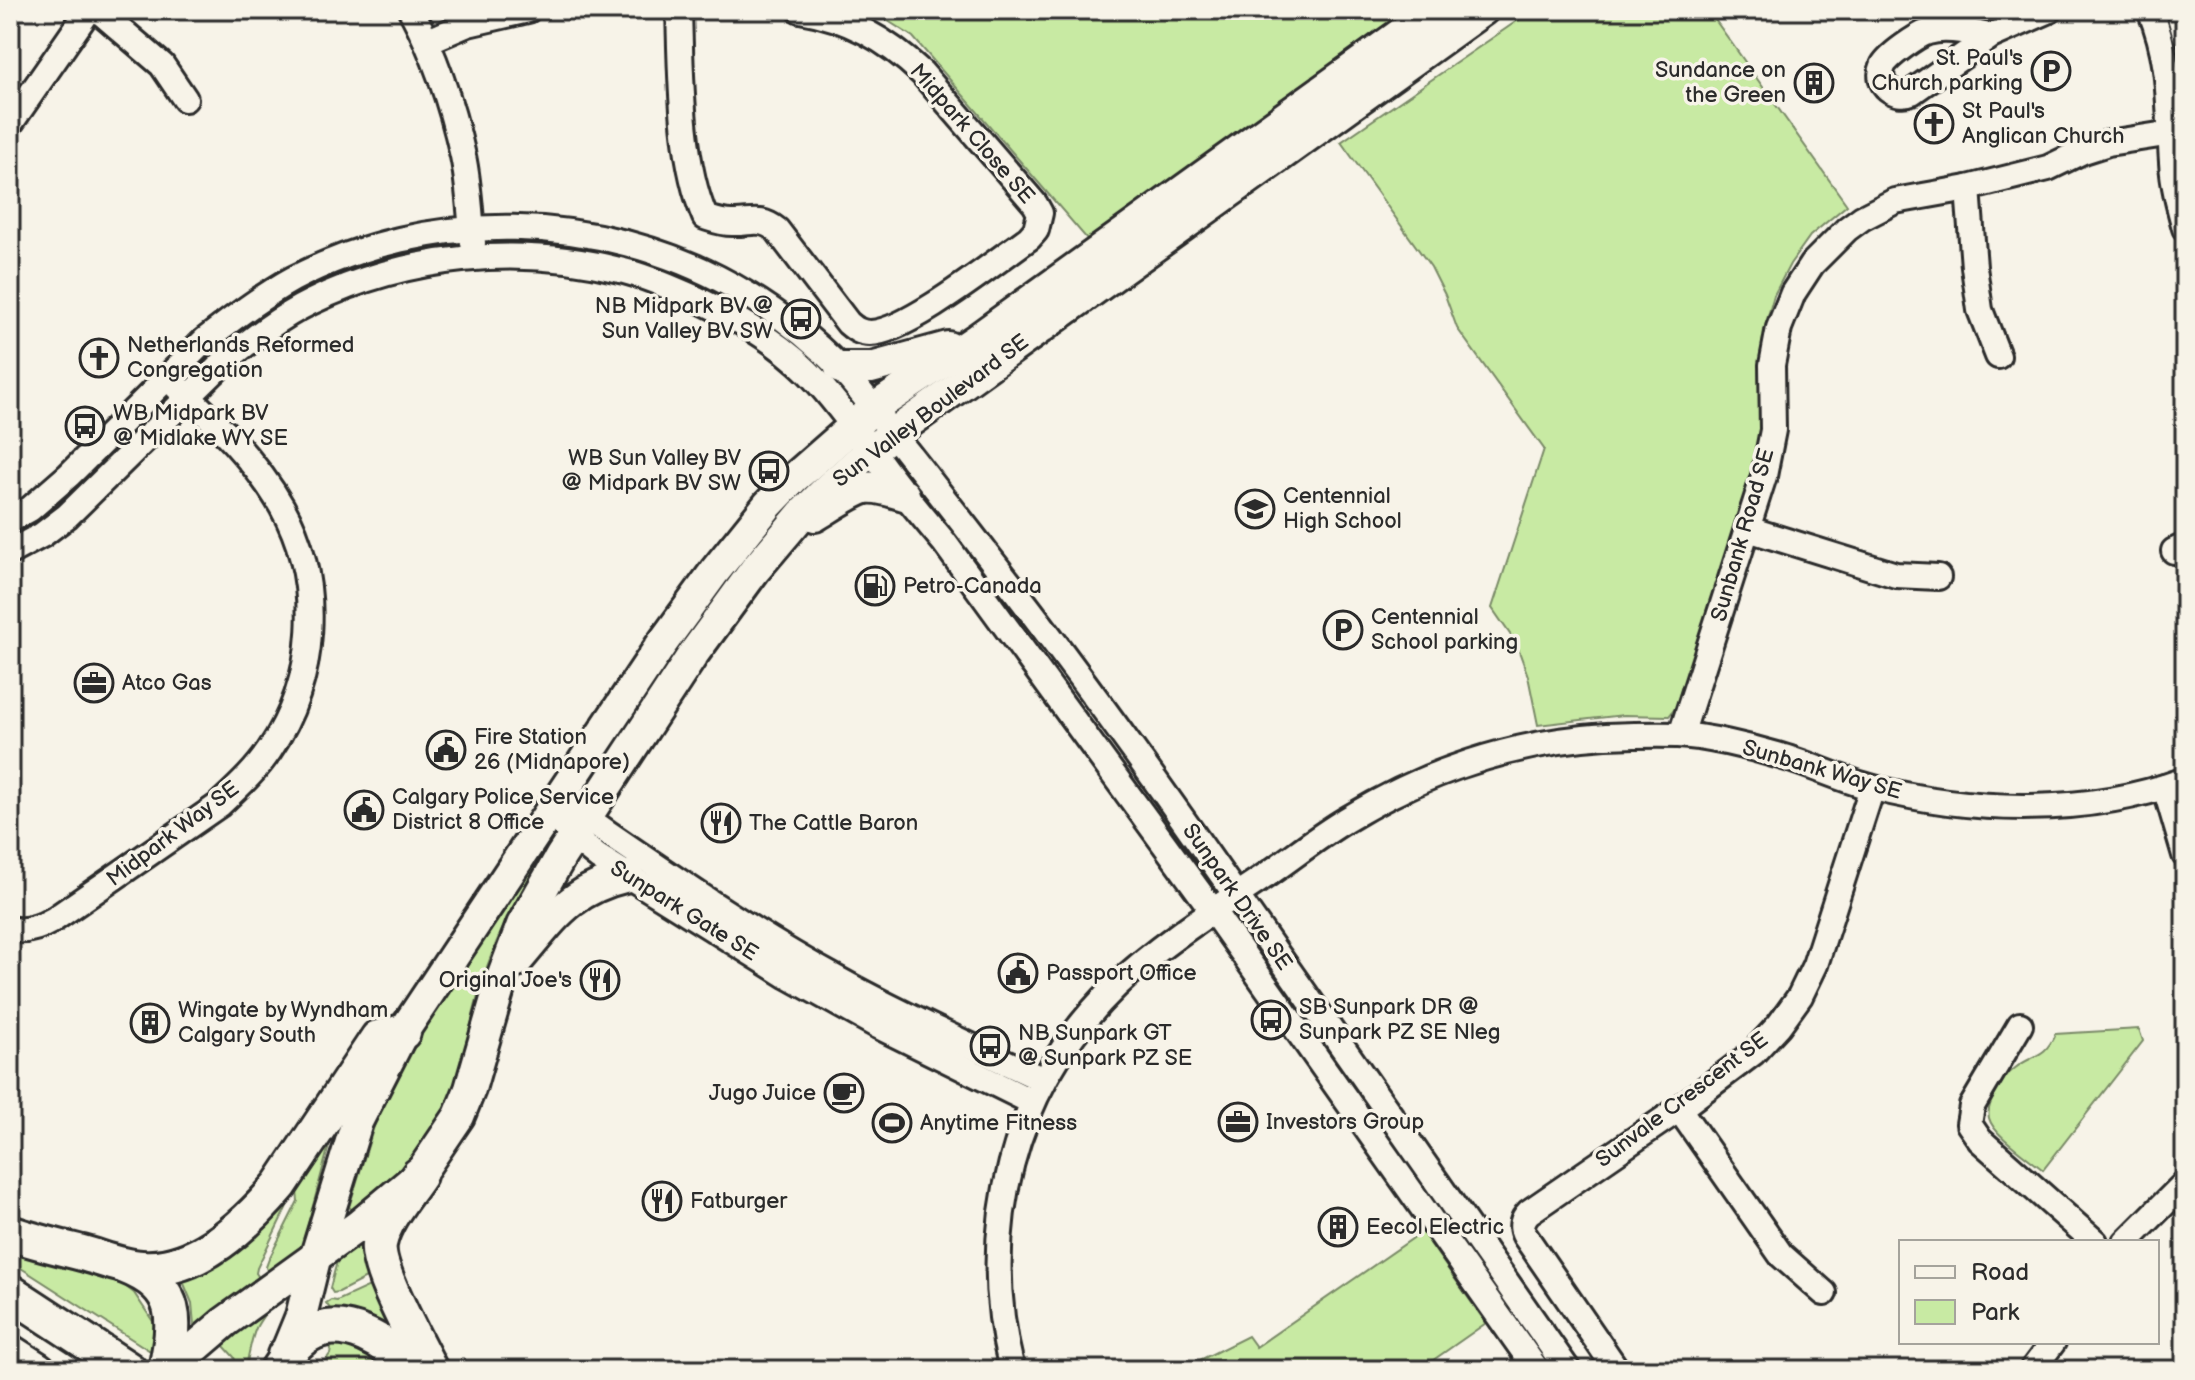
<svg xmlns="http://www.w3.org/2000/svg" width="2195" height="1380" viewBox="0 0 2195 1380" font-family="'Balsamiq Sans',sans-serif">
	<rect width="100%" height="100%" fill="#f7f3e8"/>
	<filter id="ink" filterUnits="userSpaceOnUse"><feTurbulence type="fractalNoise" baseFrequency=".0125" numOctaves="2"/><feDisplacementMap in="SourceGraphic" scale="16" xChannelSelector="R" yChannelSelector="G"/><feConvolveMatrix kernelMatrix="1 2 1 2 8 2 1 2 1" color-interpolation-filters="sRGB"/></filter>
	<g filter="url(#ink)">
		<g fill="#c8eaa3" stroke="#7a8a67" stroke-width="2">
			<polygon points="871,10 1413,10 1087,239 913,37"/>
			<polygon points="1533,10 1708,10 1847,205 1810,236 1790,264 1774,295 1764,330 1759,370 1760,437 1753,472 1690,667 1681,701 1669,716 1624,715 1538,725 1528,676 1516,643 1492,608 1544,449 1457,328 1445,295 1431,267 1341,142"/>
			<path d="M 529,861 L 536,867 C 512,905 492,946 480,989 C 465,1041 461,1086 431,1133 C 412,1165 385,1189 356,1213 L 349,1207 L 380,1107 L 407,1047 Z"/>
			<path d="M 2139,1029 L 2143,1041 L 2043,1170 C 2029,1158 1993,1135 1989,1118 C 1987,1110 1991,1101 1995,1094 C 1999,1085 2006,1075 2014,1069 C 2032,1054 2045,1059 2055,1034 Z"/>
			<polygon points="331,1138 301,1251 268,1274 266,1267 269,1259 298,1201 297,1192 292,1187"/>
			<polygon points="289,1195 290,1200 257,1268 256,1273 260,1279 201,1329 194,1325 192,1303 182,1279"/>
			<polygon points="1422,1232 1486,1323 1419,1370 1180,1370 1248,1336 1256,1347"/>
			<polygon points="361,1234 372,1275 339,1292 333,1293 330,1288 340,1250"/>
			<polygon points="10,1245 117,1280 134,1293 162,1335 155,1354 10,1261"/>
			<path d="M 376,1283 L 394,1329 C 374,1317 355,1308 331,1310 L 326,1303 L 331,1300 L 337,1301 Z"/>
			<path d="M 272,1299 C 269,1311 261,1317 256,1328 C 251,1339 249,1354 246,1366 L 244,1370 L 238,1370 L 234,1357 L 223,1345 L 224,1343 Z"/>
			<polygon points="332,1343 353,1344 394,1370 318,1370 330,1354"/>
		</g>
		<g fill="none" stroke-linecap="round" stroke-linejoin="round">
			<defs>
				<g id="minor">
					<polyline points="98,10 162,65 185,99"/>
					<path d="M 411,10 C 435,55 452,106 463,156 C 469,184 470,214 473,243"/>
					<path d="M 679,10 C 681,73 680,160 705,217 C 714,220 722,223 732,223 C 751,224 759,216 777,230 L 848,323 C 855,329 860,333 870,333 C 906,333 996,261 1029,238 L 1036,230 L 1040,213 L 1035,204 L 922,73 C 886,39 848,18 800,10"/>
					<path d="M 2150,10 C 2172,64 2168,106 2172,162 C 2173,184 2179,206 2185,228"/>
					<polyline points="2178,10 2185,34"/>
					<path d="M 1991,36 C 1972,33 1946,26 1928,32 C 1918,35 1886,57 1883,66 C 1875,85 1895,99 1912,92 L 1991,36 L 2050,10"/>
					<polyline points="428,41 468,24 528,10"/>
					<polyline points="10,124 89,10"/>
					<polyline points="1968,188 1974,267 1980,310 1998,356"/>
					<path d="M 10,520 L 30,509 L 69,475 L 205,340 C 233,318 262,296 293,279 C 429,208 599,211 733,286 C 772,308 810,337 841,369 C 865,395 886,425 908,453 C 934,486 960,519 986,553 C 1088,683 1183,819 1278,955 C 1375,1093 1472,1232 1568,1370"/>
					<polyline points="1748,529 1896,575 1938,577"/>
					<polyline points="2174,551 2185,546"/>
					<path d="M 10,552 L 42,535 L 67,516 L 226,360 C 252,339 280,317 311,302 C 407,255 520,244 624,271 C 649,277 674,289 697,299 C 737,318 777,341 808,372 C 835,399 857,432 880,462 C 900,490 922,516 944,542 L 1213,911 L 1537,1370"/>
					<polyline points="1681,735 1764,476 1773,430 1772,365 1779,328 1793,293 1812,264 1847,229 1862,218 1895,201 1968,188 2048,168 2083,151 2108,143 2185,131"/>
					<polyline points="2165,787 2185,855"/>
					<polyline points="551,810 573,837 598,857 788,976 878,1026 1032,1102"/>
					<path d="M 569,814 L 586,818 C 668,874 751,932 839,980 C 905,1017 975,1047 1043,1080"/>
					<path d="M 10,929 C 25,933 39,928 53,920 L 219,805 C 237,788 255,772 269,751 C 317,681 324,582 282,507 C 256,461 216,422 177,387"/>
					<polyline points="2020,1025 1972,1106 1969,1124 1980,1140 2095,1242"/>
					<polyline points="1679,1109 1781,1255 1824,1293"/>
					<polyline points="2126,1242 2185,1183"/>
					<path d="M 1012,1370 C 977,1230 1011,1088 1116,986 C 1161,943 1216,909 1268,874 C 1294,856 1319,836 1346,820 C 1424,772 1513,742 1606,736 C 1629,735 1653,734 1677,735 C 1705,736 1750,747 1777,755 C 1810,764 1841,780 1874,788 C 1974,813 2087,816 2185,780"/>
					<path d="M 1617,1370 L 1525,1236 C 1520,1227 1522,1219 1529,1212 L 1679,1109 L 1753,1053 L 1779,1025 L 1800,996 L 1815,965 L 1872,788"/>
					<polyline points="2032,1370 2053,1342"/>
				</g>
				<g id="major">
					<polyline points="840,368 871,368 948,347"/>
					<path d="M 815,516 C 827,509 853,491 866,488 C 878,486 893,492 904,495"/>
					<path d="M 517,961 C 554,918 569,890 628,876"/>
					<polyline points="169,1370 225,1322 358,1226 419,1175 459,1116 470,1089 502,978 522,925 561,856 694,653 754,571 803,513 827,489 871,450 893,434 1483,10"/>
					<polyline points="275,1370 285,1355 301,1316 316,1255 357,1122 403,1032 661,645 715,571 768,505 793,479 873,409 977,339 1434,10"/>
				</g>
				<g id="highway">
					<path d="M 419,1175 C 405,1196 384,1219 379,1244 C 375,1270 418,1344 430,1370"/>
					<path d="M 10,1233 C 33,1241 58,1247 82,1253 C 101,1258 122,1267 142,1268 C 198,1272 247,1224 280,1185 L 378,1038 L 403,1032"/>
					<path d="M 125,1266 C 181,1288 176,1320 166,1370"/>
					<polyline points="10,1292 129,1370"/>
					<polyline points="10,1352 38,1370"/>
					<path d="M 285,1355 C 292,1349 299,1340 308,1335 C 344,1313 389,1344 413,1370"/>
				</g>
			</defs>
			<use href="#minor" stroke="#2b2b2b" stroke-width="30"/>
			<use href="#major" stroke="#2b2b2b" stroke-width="36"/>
			<use href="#highway" stroke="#2b2b2b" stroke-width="40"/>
			<use href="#minor" stroke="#f7f3e8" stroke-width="24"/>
			<use href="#major" stroke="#f7f3e8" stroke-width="30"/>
			<use href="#highway" stroke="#f7f3e8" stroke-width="34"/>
		</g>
	</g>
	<defs>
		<symbol id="parking-ring" viewBox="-11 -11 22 22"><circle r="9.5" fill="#f7f3e8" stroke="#2b2b2b" stroke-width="1.5"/><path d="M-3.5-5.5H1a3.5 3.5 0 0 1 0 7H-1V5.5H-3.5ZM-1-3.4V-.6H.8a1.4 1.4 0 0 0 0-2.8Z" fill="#2b2b2b"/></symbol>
		<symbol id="building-ring" viewBox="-11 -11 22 22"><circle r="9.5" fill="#f7f3e8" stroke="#2b2b2b" stroke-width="1.5"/><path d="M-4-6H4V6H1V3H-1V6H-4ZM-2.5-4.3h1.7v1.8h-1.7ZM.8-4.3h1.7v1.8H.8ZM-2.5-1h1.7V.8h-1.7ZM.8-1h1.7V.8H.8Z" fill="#2b2b2b"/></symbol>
		<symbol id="church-ring" viewBox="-11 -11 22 22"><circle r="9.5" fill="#f7f3e8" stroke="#2b2b2b" stroke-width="1.5"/><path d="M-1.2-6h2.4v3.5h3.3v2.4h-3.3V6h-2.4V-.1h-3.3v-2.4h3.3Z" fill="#2b2b2b"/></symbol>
		<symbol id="bus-ring" viewBox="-11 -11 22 22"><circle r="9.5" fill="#f7f3e8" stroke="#2b2b2b" stroke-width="1.5"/><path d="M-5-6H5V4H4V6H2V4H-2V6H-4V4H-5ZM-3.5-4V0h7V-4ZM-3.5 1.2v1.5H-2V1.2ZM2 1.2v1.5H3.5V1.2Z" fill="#2b2b2b"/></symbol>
		<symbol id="school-ring" viewBox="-11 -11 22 22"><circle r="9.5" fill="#f7f3e8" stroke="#2b2b2b" stroke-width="1.5"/><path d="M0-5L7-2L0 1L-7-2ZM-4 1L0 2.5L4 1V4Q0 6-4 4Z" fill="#2b2b2b"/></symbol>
		<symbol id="fuel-ring" viewBox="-11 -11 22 22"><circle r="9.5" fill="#f7f3e8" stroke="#2b2b2b" stroke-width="1.5"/><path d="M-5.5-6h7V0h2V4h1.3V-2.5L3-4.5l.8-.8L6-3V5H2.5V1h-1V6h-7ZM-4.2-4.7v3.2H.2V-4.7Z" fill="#2b2b2b"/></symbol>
		<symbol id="office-ring" viewBox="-11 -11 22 22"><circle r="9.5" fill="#f7f3e8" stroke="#2b2b2b" stroke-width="1.5"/><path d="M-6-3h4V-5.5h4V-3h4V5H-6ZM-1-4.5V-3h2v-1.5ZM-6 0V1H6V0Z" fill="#2b2b2b"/></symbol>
		<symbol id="civic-ring" viewBox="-11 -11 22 22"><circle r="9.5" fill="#f7f3e8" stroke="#2b2b2b" stroke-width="1.5"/><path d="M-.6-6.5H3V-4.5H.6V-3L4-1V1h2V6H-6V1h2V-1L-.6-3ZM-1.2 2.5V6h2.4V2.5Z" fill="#2b2b2b"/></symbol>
		<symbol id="restaurant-ring" viewBox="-11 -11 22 22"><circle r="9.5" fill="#f7f3e8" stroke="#2b2b2b" stroke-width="1.5"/><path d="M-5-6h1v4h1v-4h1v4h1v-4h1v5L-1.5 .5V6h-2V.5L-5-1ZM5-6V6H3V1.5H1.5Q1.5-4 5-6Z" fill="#2b2b2b"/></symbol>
		<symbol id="cafe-ring" viewBox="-11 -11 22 22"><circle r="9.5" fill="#f7f3e8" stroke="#2b2b2b" stroke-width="1.5"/><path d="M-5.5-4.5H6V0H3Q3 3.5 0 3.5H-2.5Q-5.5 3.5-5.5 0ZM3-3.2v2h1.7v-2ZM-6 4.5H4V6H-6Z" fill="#2b2b2b"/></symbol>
		<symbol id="stadium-ring" viewBox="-11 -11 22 22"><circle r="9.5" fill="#f7f3e8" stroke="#2b2b2b" stroke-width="1.5"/><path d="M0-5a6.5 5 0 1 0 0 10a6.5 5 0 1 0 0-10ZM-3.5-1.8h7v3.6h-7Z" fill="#2b2b2b"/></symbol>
	</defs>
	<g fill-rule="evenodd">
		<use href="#parking-ring" x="2029" y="49" width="44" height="44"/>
		<use href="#building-ring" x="1792" y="61" width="44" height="44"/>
		<use href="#church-ring" x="1912" y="102" width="44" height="44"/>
		<use href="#bus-ring" x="779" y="297" width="44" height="44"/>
		<use href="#church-ring" x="77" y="336" width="44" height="44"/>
		<use href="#bus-ring" x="63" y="404" width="44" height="44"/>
		<use href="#bus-ring" x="747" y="449" width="44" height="44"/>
		<use href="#school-ring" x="1233" y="487" width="44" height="44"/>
		<use href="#fuel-ring" x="853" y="564" width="44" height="44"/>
		<use href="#parking-ring" x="1321" y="608" width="44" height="44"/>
		<use href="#office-ring" x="72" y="661" width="44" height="44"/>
		<use href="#civic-ring" x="424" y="728" width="44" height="44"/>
		<use href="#civic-ring" x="342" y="788" width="44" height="44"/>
		<use href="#restaurant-ring" x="699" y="801" width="44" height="44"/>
		<use href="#civic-ring" x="996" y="951" width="44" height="44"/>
		<use href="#restaurant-ring" x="578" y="958" width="44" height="44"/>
		<use href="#bus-ring" x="1249" y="998" width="44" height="44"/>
		<use href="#building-ring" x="128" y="1001" width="44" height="44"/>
		<use href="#bus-ring" x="968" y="1024" width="44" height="44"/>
		<use href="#cafe-ring" x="822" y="1071" width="44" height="44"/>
		<use href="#office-ring" x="1216" y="1100" width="44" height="44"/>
		<use href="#stadium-ring" x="870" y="1101" width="44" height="44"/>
		<use href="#restaurant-ring" x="640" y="1179" width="44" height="44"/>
		<use href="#building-ring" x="1316" y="1205" width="44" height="44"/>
	</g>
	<g text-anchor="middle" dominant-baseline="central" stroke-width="7" stroke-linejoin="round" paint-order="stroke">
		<g font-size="22" fill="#2b2b2b" stroke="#f7f3e8" text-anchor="start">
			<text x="2023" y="58" text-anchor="end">St. Paul's<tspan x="2023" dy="25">Church parking</tspan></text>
			<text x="1786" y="70" text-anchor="end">Sundance on<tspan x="1786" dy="25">the Green</tspan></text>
			<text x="1962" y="111">St Paul's<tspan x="1962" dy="25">Anglican Church</tspan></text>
			<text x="773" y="306" text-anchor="end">NB Midpark BV @<tspan x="773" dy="25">Sun Valley BV SW</tspan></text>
			<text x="127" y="345">Netherlands Reformed<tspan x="127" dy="25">Congregation</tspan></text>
			<text x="113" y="413">WB Midpark BV<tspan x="113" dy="25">@ Midlake WY SE</tspan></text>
			<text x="741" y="458" text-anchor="end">WB Sun Valley BV<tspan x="741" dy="25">@ Midpark BV SW</tspan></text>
			<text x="1283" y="496">Centennial<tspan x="1283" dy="25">High School</tspan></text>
			<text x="903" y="586">Petro-Canada</text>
			<text x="1371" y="617">Centennial<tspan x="1371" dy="25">School parking</tspan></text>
			<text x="122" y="683">Atco Gas</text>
			<text x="474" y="737">Fire Station<tspan x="474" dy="25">26 (Midnapore)</tspan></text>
			<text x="392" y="797">Calgary Police Service<tspan x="392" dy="25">District 8 Office</tspan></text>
			<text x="749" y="823">The Cattle Baron</text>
			<text x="1046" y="973">Passport Office</text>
			<text x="572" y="980" text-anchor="end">Original Joe's</text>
			<text x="1299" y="1007">SB Sunpark DR @<tspan x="1299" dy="25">Sunpark PZ SE Nleg</tspan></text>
			<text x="178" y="1010">Wingate by Wyndham<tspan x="178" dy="25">Calgary South</tspan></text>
			<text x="1018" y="1033">NB Sunpark GT<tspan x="1018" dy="25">@ Sunpark PZ SE</tspan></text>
			<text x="816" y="1093" text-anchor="end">Jugo Juice</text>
			<text x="1266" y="1122">Investors Group</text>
			<text x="920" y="1123">Anytime Fitness</text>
			<text x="690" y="1201">Fatburger</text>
			<text x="1366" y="1227">Eecol Electric</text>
		</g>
		<g font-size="22" fill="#2b2b2b" stroke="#f7f3e8">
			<text transform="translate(972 134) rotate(49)">Midpark Close SE</text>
			<text transform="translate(931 411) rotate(-37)">Sun Valley Boulevard SE</text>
			<text transform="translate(1743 535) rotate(-74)">Sunbank Road SE</text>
			<text transform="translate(1822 770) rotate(16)">Sunbank Way SE</text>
			<text transform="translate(173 834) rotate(-37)">Midpark Way SE</text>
			<text transform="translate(1237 897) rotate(55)">Sunpark Drive SE</text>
			<text transform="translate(684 911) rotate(32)">Sunpark Gate SE</text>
			<text transform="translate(1682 1100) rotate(-37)">Sunvale Crescent SE</text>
		</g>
	</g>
	<rect width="2195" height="1380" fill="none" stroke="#f7f3e8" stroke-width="40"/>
	<rect x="20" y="20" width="2155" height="1340" fill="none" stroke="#2b2b2b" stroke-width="3" filter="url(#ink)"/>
	<rect x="1899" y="1240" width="260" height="104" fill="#f7f3e8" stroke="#a5a39c" stroke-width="2"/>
	<rect x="1915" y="1266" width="40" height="12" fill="#f7f3e8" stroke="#a5a39c" stroke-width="2"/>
	<text x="1971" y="1280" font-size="24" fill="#2b2b2b">Road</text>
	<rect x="1915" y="1300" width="40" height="24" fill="#c8eaa3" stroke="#a5a39c" stroke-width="2"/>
	<text x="1971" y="1320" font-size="24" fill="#2b2b2b">Park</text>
</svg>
